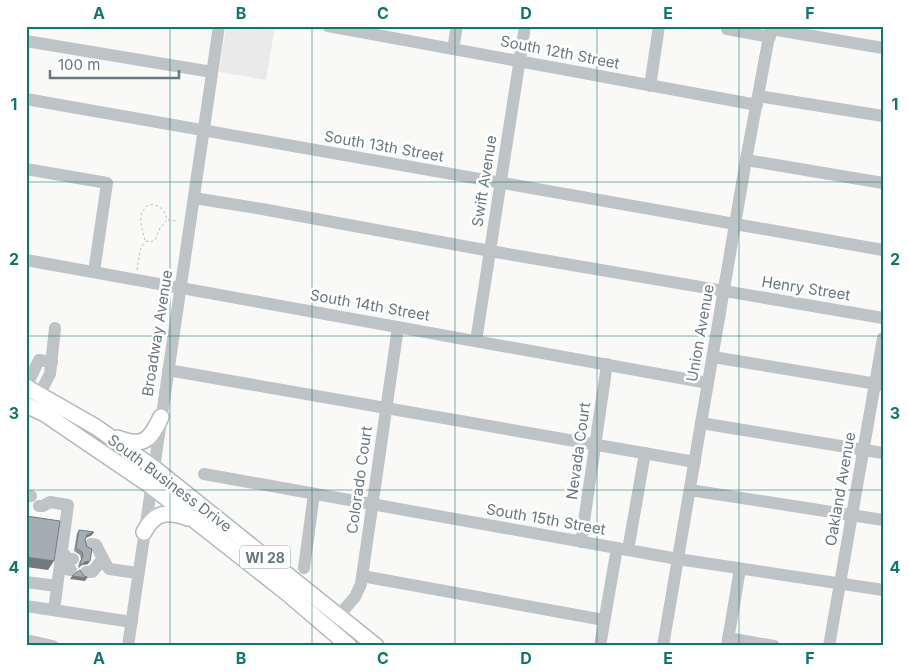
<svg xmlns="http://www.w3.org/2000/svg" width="909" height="672" viewBox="0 0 909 672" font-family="Inter,sans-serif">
	<rect width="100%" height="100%" fill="#f9f9f7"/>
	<polygon fill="#eaeaea" points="226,26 275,26 266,80 219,72"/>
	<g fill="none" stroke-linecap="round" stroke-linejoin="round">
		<defs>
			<g id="major">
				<polyline points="26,387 96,427 154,468 376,646"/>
				<polyline points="26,405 45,414 151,486 287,593 349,646"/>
				<path d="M 117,438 C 144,448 150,440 161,417"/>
				<path d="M 144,532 C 155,511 168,511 188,518"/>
			</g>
		</defs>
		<use href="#major" stroke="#b2b8ba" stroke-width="18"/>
		<g stroke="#b9bdbe" stroke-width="1" stroke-dasharray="2.5 2.5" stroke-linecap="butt">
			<polyline points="168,220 178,221"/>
			<path d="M 145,240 C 143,233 140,225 141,216 C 143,205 153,201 162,209 C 165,212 166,216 167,219"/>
			<polyline points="146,241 151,242 155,240 160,228 167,220"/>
			<polyline points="137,270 140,250 145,241"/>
		</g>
		<g stroke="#bec3c6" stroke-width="12">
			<polyline points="328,26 757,105"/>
			<polyline points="727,26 727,29 770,37"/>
			<polyline points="771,29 883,48"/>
			<polyline points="26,41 212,72"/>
			<polyline points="453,49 457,26"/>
			<polyline points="650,86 659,26"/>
			<polyline points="758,96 883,116"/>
			<polyline points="26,99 883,250"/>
			<polyline points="746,160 883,183"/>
			<polyline points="26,169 107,183 94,272"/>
			<polyline points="194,198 262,209 490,251 883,318"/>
			<polyline points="26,260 708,383"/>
			<polyline points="476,341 525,26"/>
			<polyline points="713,357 883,385"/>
			<polyline points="168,370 695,462"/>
			<polyline points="26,387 39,360 52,362"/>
			<polyline points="39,395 50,374 55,328"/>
			<polyline points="701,423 883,453"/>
			<polyline points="204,474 678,559 883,590"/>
			<polyline points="690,490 883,520"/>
			<polyline points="26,496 31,496"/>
			<polyline points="39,506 43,506 50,502 68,505 54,610"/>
			<polyline points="581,542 607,364"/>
			<polyline points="91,544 96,545 103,559"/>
			<polyline points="628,550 645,453"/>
			<polyline points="304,568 314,494"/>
			<polyline points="71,570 66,569 65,555 68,559 73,559"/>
			<polyline points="86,572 92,572 103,559 109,569 138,573"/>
			<polyline points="362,576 604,620"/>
			<polyline points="26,582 57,586"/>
			<polyline points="26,606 132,622"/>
			<polyline points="328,628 355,597 361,584 398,327"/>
			<polyline points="728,638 774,646"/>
			<polyline points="26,640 53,646"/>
			<polyline points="128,646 219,26"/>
			<polyline points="600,646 617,548"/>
			<polyline points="663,646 746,160 771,26"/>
			<polyline points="727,646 740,569"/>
			<polyline points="829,646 883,338"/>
		</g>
		<use href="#major" stroke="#fff" stroke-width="15"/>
	</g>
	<polygon fill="#8d9598" points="79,530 92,535 86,538 85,540 88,564 82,565 79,568 78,566 81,559 80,555 74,551 77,533"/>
	<g fill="#73797c">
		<polygon points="94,532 92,535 85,538 87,535"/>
		<polygon points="26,557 54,561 48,570 26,567"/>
		<polygon points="90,561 88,564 82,565 79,568 85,562"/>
		<polygon points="72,576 87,578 85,581 70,579"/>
	</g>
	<g fill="#a4adb1" stroke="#73797c">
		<polygon points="26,516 60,521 54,561 26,557"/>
		<polygon points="79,530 94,532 87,535 85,540 87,547 92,549 90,561 85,562 81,565 80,563 83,556 82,552 76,548"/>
		<polygon points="80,570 84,576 87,577 87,578 72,576"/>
	</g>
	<path fill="none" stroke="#0f766e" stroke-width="1" stroke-opacity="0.55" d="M 170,26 L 170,646M 312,26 L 312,646M 455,26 L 455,646M 597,26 L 597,646M 739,26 L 739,646M 26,182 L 883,182M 26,336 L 883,336M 26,490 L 883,490"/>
	<g text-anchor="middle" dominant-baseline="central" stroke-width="5" stroke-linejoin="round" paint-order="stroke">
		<rect fill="#fff" stroke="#94a0a5" stroke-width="1" x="240" y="545.5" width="50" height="23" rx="4"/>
		<g font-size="14" font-weight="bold" fill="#66777e">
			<text x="265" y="557">WI 28</text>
		</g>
		<g font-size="15" fill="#66777e" stroke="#fff">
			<text transform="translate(560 52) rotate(11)">South 12th Street</text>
			<text transform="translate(384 146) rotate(10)">South 13th Street</text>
			<text transform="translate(484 181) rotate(-81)">Swift Avenue</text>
			<text transform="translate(806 288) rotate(9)">Henry Street</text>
			<text transform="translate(370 305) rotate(10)">South 14th Street</text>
			<text transform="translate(157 333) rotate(-81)">Broadway Avenue</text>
			<text transform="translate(700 333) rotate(-80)">Union Avenue</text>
			<text transform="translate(578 451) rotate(-82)">Nevada Court</text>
			<text transform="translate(359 480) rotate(-82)">Colorado Court</text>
			<text transform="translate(170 483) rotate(37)">South Business Drive</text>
			<text transform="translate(840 489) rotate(-80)">Oakland Avenue</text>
			<text transform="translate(546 519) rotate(10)">South 15th Street</text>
		</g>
	</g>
	<rect width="909" height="672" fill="none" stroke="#ffffff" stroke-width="55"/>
	<path d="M50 70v8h129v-8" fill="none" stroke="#66777e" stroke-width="2.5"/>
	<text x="58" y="70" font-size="15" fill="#66777e" stroke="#ffffff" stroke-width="4" paint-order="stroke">100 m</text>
	<rect x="28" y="28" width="854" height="616" fill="none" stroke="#0f766e" stroke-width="2"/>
	<g font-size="16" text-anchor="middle" font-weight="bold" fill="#0f766e">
		<text x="99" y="19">A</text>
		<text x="241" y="19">B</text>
		<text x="383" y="19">C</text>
		<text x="526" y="19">D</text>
		<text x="668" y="19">E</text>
		<text x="810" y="19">F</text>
		<text x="14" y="110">1</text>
		<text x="895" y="110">1</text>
		<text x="14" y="265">2</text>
		<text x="895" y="265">2</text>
		<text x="14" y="419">3</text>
		<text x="895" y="419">3</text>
		<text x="14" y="573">4</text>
		<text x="895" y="573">4</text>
		<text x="99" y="664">A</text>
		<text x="241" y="664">B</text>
		<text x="383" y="664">C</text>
		<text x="526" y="664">D</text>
		<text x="668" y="664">E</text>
		<text x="810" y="664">F</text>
	</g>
</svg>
